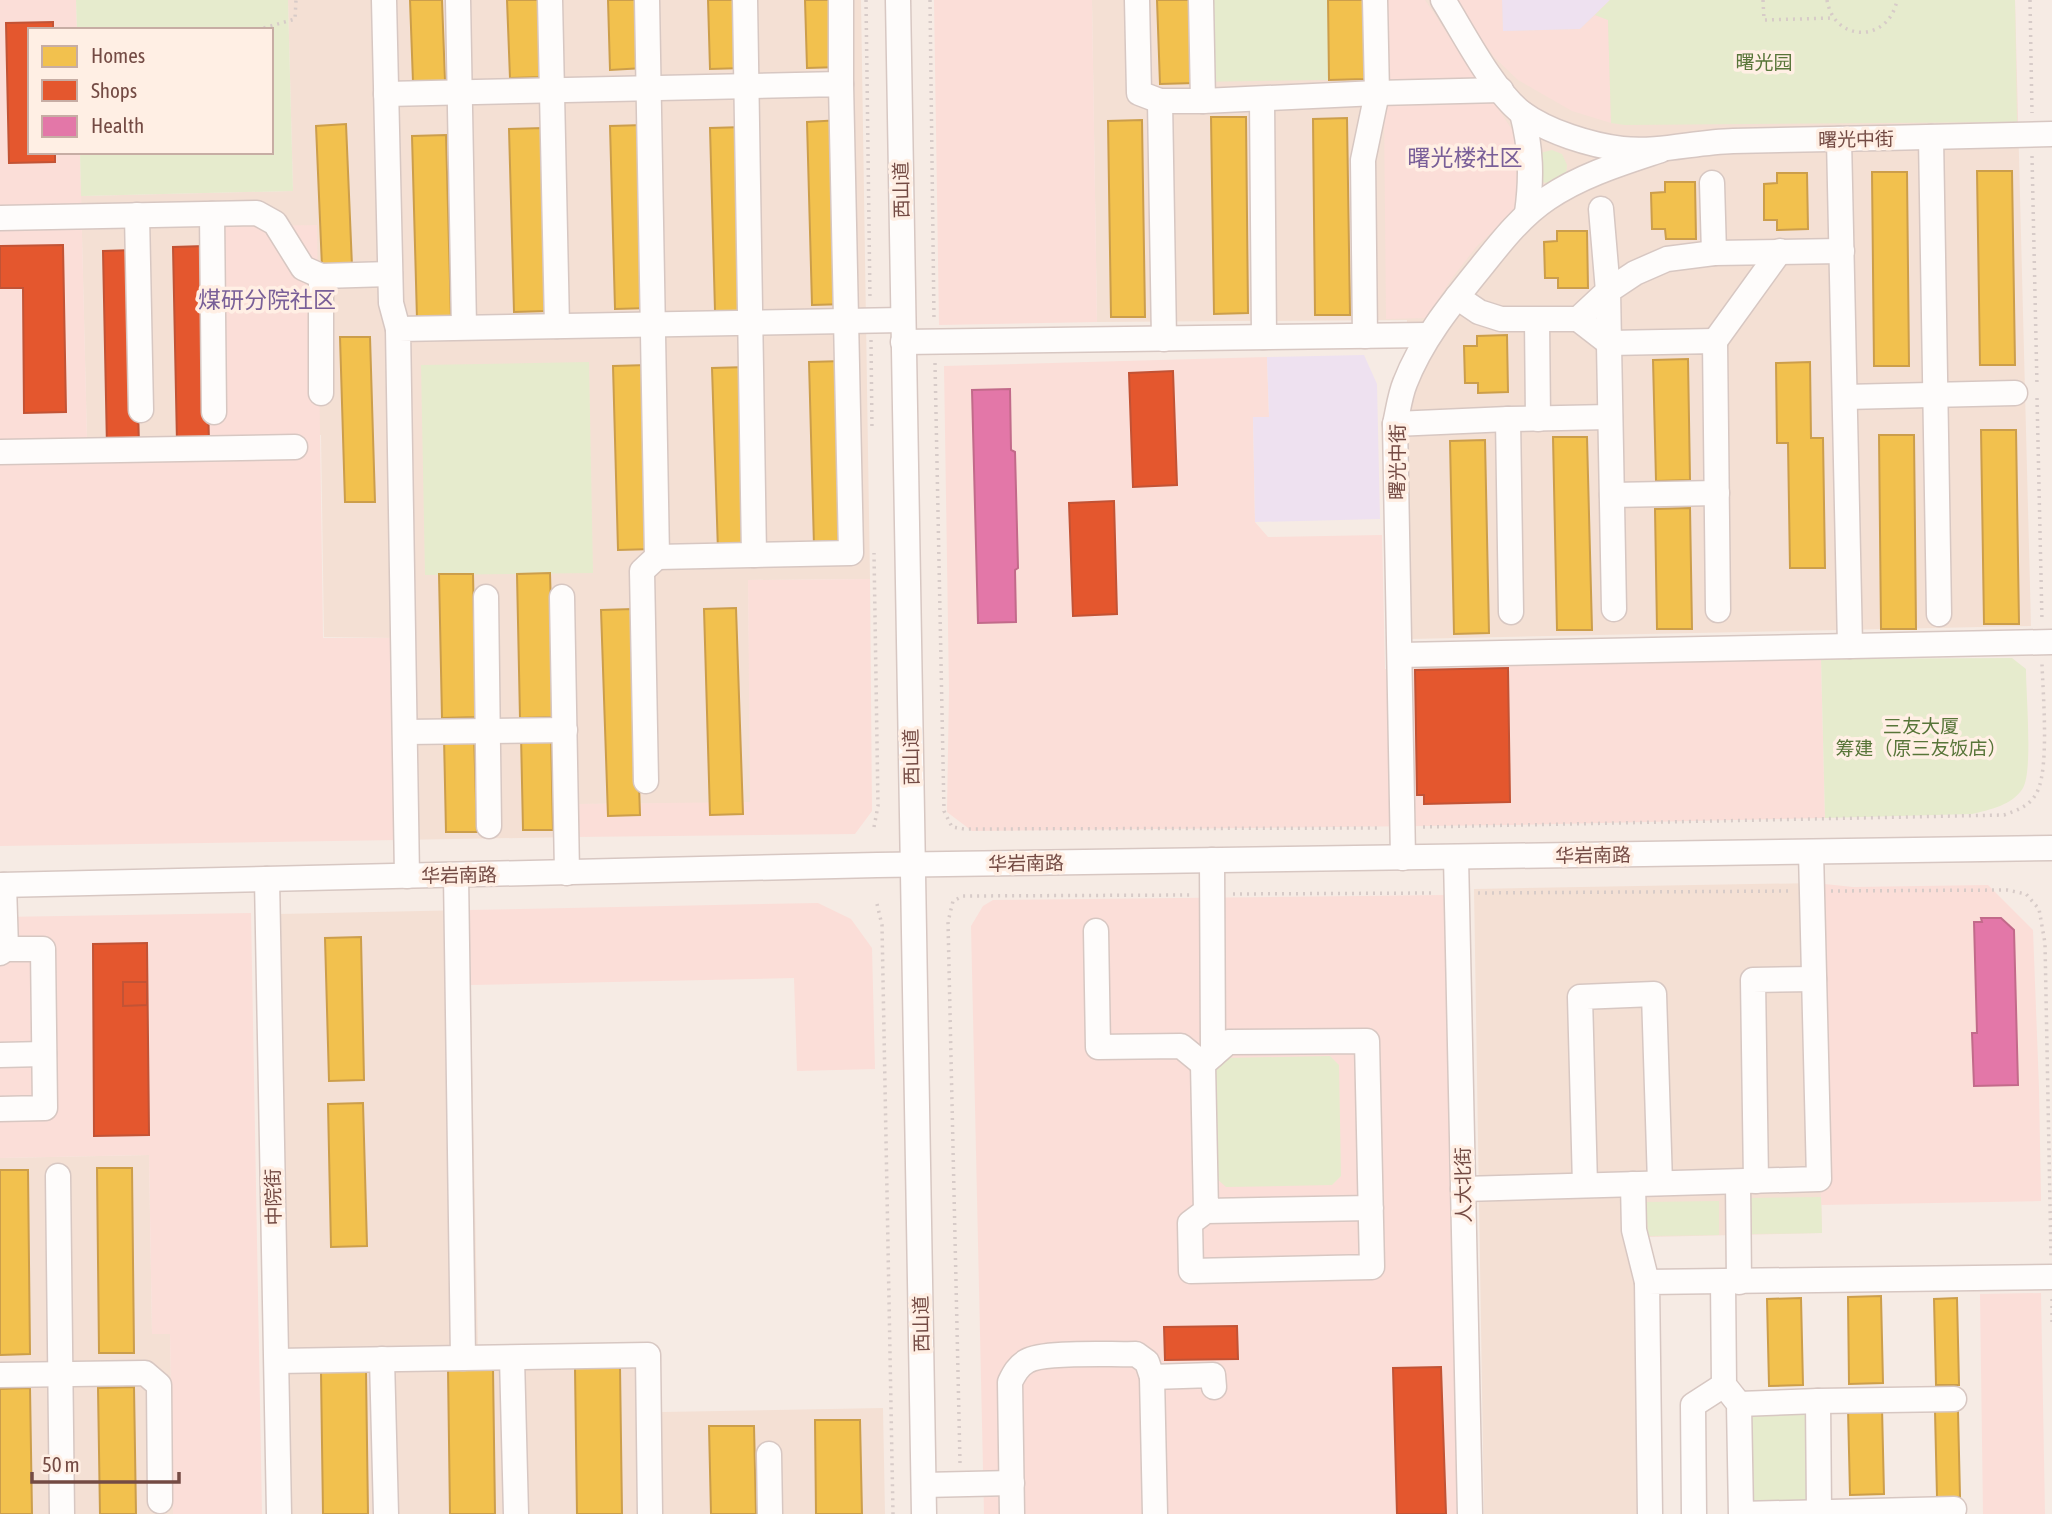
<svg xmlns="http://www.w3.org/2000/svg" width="2052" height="1514" viewBox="0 0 2052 1514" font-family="'Asap Condensed','Noto Sans SC',sans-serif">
	<rect width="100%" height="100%" fill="#f6ebe4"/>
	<g fill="#f4e0d4">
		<polygon points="288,0 861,0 870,579 748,580 751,803 576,804 576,837 398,840 395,638 324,637 321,435 87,439 81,196 293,191"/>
		<polygon points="1092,0 2015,0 2031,626 1410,639 1407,320 1097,322"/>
		<polygon points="1815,883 1822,1233 1648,1237 1653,1514 1484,1514 1474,889"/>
		<polygon points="469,910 478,1354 660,1351 662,1412 883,1408 885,1514 290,1514 279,914"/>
		<polygon points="149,1155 152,1333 170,1333 173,1514 0,1514 0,1158"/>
	</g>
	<g fill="#fbded8">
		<polygon points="0,0 76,0 77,30 30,30 30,152 80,152 87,439 206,437 202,227 317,225 323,638 395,638 398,840 0,846"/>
		<polygon points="934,0 1092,0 1097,322 939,325"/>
		<polygon points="1383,0 1425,0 1515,134 1518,208 1477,246 1453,277 1426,318 1386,319"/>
		<polygon points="1454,0 1502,0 1503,31 1580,29 1595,15 1608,20 1611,123 1572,111 1518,80 1494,57"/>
		<polygon points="1267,357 1269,417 1253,418 1255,522 1268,537 1382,535 1385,669 1821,659 1825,818 1513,825 972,831 947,812 949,691 944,366"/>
		<polygon points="870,579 872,811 855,834 576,837 576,804 750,802 748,580"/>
		<polygon points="1815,883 1853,887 1988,885 2033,930 2039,1088 2041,1201 1821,1205"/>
		<polygon points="1447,895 1459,1514 984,1514 971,926 983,906 993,900"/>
		<polygon points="818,903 851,919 872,948 875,1069 797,1071 794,978 471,985 469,910"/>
		<polygon points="251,913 262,1514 173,1514 170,1334 152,1334 149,1155 0,1158 0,917"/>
		<polygon points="2041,1293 2045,1514 1983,1514 1980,1294"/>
	</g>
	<g fill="#eee1f0">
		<polygon points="1502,0 1610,0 1580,29 1503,31"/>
		<polygon points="1364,355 1377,384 1380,519 1255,522 1253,417 1269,417 1267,357"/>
	</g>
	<g fill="#e6ebcd">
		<polygon points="76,0 288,0 293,191 81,196 80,152 271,152 271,30 77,30"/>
		<polygon points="1193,0 1328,0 1329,80 1194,82"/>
		<polygon points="1610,0 2015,0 2017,122 1625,125 1611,123 1608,20 1595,15"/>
		<polygon points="1552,150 1562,154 1567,165 1566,175 1553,184 1542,182 1538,178 1540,153"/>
		<polygon points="589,362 593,573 425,575 421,365"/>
		<path d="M 2012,658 L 2026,669 C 2026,693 2033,771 2023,788 C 2013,805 1989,810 1972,814 L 1825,818 L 1821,659 Z"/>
		<polygon points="1330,1056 1339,1065 1341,1176 1332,1185 1226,1187 1216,1178 1215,1067 1224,1058"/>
		<polygon points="1821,1197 1822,1233 1752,1234 1751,1198"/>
		<polygon points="1719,1201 1719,1235 1648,1236 1646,1202"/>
		<polygon points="1812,1410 1813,1501 1753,1502 1752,1411"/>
	</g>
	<g fill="#f2c14e" stroke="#cc9e4b" stroke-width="2">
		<polygon points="410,0 442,0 445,81 413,82"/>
		<polygon points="507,0 540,0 542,77 510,78"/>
		<polygon points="608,0 642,0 644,68 610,70"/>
		<polygon points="708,0 742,0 744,68 710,69"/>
		<polygon points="805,0 839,0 841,67 807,68"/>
		<polygon points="1157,0 1193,0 1195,83 1160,84"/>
		<polygon points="1328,0 1364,0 1365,79 1329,80"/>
		<polygon points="1211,117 1246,117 1248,313 1214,314"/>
		<polygon points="1347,118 1350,315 1315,315 1313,119"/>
		<polygon points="841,120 846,304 812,305 807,122"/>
		<polygon points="1142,120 1145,317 1111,317 1108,121"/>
		<polygon points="346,124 352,266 322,267 316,126"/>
		<polygon points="644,125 649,308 615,309 610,126"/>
		<polygon points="744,127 750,311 715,311 710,128"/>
		<polygon points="543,128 548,311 514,312 509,129"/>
		<polygon points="446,135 451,318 417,319 412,136"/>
		<polygon points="1977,171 2012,171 2015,365 1980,365"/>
		<polygon points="1872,172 1907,172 1909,366 1874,366"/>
		<polygon points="1777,173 1807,173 1808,229 1777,230 1777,220 1764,220 1764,184 1777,183"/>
		<polygon points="1665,182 1695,182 1696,239 1666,239 1665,229 1652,229 1651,193 1665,192"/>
		<polygon points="1557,231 1587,231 1588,288 1558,288 1558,278 1545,278 1544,242 1557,241"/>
		<polygon points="1507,335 1508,392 1478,393 1478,383 1465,383 1464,346 1477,346 1477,336"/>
		<polygon points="340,337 370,337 375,502 345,502"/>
		<polygon points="1688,359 1690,480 1656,481 1653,360"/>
		<polygon points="843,361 849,545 814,546 809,362"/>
		<polygon points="1810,362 1811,438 1823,438 1825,568 1790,568 1788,443 1777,443 1776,363"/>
		<polygon points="648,365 653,549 618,550 613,366"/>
		<polygon points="747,367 751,550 718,551 712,368"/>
		<polygon points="1981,430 2016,430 2019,624 1984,624"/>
		<polygon points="1879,435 1914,435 1916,629 1881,629"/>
		<polygon points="1553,437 1587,437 1592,630 1557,630"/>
		<polygon points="1485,440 1489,633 1454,634 1450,441"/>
		<polygon points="1690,508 1692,629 1657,629 1655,509"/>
		<polygon points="550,573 554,717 520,718 517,574"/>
		<polygon points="439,574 473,574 476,717 442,718"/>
		<polygon points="736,608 743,814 710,815 704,609"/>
		<polygon points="633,609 640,815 608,816 601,610"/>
		<polygon points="551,734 553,830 523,830 521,735"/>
		<polygon points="474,736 477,832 446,832 444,737"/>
		<polygon points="361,937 364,1080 329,1081 325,938"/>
		<polygon points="363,1103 367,1246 331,1247 328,1104"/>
		<polygon points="97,1168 132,1168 134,1353 99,1353"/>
		<polygon points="0,1170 28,1170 30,1354 0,1355"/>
		<polygon points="1881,1296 1883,1383 1849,1384 1848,1297"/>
		<polygon points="1801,1298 1803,1385 1769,1386 1767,1299"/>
		<polygon points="1957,1298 1959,1385 1936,1385 1934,1299"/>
		<polygon points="620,1367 622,1514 577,1514 575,1368"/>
		<polygon points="493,1368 495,1514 450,1514 448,1369"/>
		<polygon points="366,1371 368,1514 323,1514 321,1372"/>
		<polygon points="134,1387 136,1514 100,1514 98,1388"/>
		<polygon points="30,1388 32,1514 0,1514 0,1389"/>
		<polygon points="1882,1407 1884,1494 1850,1495 1848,1408"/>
		<polygon points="1935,1411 1958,1411 1960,1497 1937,1497"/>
		<polygon points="815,1420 860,1420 862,1514 816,1514"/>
		<polygon points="709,1426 754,1426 756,1514 711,1514"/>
	</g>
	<g fill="#e4572e" stroke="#c25335" stroke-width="2">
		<polygon points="53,22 53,30 30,30 30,152 55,152 55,162 9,163 6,23"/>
		<polygon points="63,245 66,412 24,413 23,288 0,288 0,246"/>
		<polygon points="204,246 209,442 177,443 173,247"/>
		<polygon points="134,250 139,446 107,447 103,251"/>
		<polygon points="1173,371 1177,485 1133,487 1129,373"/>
		<polygon points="1114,501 1117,614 1073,616 1069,503"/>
		<polygon points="1508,668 1510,802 1424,804 1424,795 1417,795 1415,670"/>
		<polygon points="147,943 149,1135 94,1136 93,944"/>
		<polygon points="123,982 147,982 147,1005 123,1006"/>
		<polygon points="1237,1326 1238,1359 1165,1360 1164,1327"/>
		<polygon points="1441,1367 1446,1514 1397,1514 1393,1368"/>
	</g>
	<g fill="#e377a8" stroke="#c26a8a" stroke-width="2">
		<polygon points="1010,389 1011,450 1015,452 1018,568 1015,570 1016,622 978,623 972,390"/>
		<polygon points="1981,918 2001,918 2014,930 2018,1085 1974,1086 1972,1033 1977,1033 1974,922 1982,922"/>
	</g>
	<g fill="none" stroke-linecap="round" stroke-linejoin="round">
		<defs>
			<g id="minor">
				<polyline points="384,0 391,303 398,329"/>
				<polyline points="458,0 464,327"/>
				<polyline points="550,0 557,326"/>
				<polyline points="745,0 754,555"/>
				<polyline points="841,0 841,84"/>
				<polyline points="898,0 924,1514"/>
				<polyline points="1137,0 1139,93 1160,101 1203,101 1377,93 1501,90"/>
				<polyline points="1201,0 1203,101"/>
				<path d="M 1443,0 C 1463,32 1493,91 1522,113 C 1548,132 1590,145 1622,149 C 1659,153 1695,142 1733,141 C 1839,139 1946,137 2052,134"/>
				<polyline points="386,94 841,84 851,553 657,557"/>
				<polyline points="1262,100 1264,337"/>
				<polyline points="1160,101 1164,339"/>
				<path d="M 1522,113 C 1531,148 1532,177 1527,213"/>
				<polyline points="1931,137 1939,614"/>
				<polyline points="1839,139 1850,646"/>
				<polyline points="1712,183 1714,253"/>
				<polyline points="212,214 214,412"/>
				<polyline points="137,215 141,410"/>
				<polyline points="0,218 257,213 275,223 303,268 321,276 390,274"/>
				<polyline points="321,276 321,393"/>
				<polyline points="1457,297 1479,312 1501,319 1578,319 1608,291 1601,209"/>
				<polyline points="1578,319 1609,343 1715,341 1718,610"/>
				<polyline points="1537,320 1538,419"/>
				<polyline points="1365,336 1363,160 1377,93 1375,0"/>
				<polyline points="1715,341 1780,251"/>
				<polyline points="903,342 1428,335"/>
				<polyline points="1845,397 2015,393"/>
				<polyline points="1508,419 1511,612"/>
				<polyline points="1395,424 1508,419 1610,417"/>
				<polyline points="0,452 295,447"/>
				<polyline points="1612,495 1717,493"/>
				<polyline points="486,597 489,826"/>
				<polyline points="562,597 567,873"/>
				<polyline points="1614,609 1608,291 1635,273 1667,259 1714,253 1842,251"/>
				<polyline points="1400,655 2052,642"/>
				<polyline points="405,732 565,730"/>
				<polyline points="646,781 642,571 657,557 647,0"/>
				<polyline points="1456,857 1470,1514"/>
				<path d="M 1403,858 L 1395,424 C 1398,411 1400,395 1405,383 C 1422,339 1452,303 1481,267 C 1501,242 1521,216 1548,198 C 1582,175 1622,163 1661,150"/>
				<polyline points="1212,860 1213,1055"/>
				<polyline points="456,875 463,1358"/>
				<polyline points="407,876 398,329 903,320"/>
				<polyline points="267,879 279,1514"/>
				<polyline points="0,885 877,865 2052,848"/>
				<polyline points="4,885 6,949"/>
				<polyline points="1096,931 1098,1047 1181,1046 1203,1064"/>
				<polyline points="0,953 6,949 43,949 45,1108 0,1109"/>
				<polyline points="0,1055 44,1054"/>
				<polyline points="58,1176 62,1514"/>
				<polyline points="1756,1181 1753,980 1814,979"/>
				<polyline points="1738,1182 1739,1282"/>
				<polyline points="1633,1184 1634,1230 1647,1282"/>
				<polyline points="1585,1185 1580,997 1654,994 1660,1183"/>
				<polyline points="1463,1189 1819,1179 1811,852"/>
				<polyline points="1206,1211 1190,1223 1191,1271 1372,1267 1367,1041 1228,1042 1203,1064 1206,1211 1371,1208"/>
				<polyline points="1723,1282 1724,1385 1739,1404 1741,1514 1954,1509"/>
				<polyline points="512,1358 516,1514"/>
				<polyline points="382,1359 386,1514"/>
				<polyline points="277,1361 648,1355 650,1514"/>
				<polyline points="0,1375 145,1373 159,1385 160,1501"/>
				<polyline points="1152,1377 1213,1375 1214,1387"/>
				<polyline points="1818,1401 1819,1512"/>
				<polyline points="1739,1404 1818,1401 1954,1399"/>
				<polyline points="769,1454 770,1514"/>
				<polyline points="924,1485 1012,1483"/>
				<path d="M 1012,1514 L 1010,1382 C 1014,1374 1018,1366 1027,1361 C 1044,1351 1113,1355 1136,1354 L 1147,1362 L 1152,1377 L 1155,1514"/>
				<polyline points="1650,1514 1647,1282 2052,1277"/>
				<polyline points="1694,1514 1693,1405 1724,1385"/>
			</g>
		</defs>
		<use href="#minor" stroke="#d7c7c2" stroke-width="27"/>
		<g stroke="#d7cbc8" stroke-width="3.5" stroke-dasharray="2 5" stroke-linecap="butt">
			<polyline points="866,0 870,301"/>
			<polyline points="930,0 934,320"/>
			<polyline points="1763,0 1764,20 1833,18"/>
			<path d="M 1827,0 C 1834,43 1889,43 1897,0"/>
			<polyline points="2030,0 2032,113"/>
			<polyline points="257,30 295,19 296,0"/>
			<polyline points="2032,156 2037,386"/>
			<polyline points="871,340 872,430"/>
			<polyline points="935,363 944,811 952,827 964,829 1381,828"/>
			<polyline points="2037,398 2042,621"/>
			<polyline points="874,827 878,806 874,553"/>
			<path d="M 1423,827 L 2004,815 C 2018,810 2032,805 2038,790 C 2049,764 2043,694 2042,664"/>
			<polyline points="1831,891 2007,890 2026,894 2039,909 2045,943 2051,1256"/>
			<polyline points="1478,893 1792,891"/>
			<polyline points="1233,894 1435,893"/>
			<polyline points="877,904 882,925 893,1514"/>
			<polyline points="2052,1299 2052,1323"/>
			<polyline points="960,1463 948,922 953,901 963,896 1190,895"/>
		</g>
		<use href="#minor" stroke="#fefcfb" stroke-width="24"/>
	</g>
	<g text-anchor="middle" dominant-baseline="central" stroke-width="7" stroke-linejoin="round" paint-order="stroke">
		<g font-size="19" fill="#587539" stroke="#ffefe4">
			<text x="1764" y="62">曙光园</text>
			<text x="1921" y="726">三友大厦<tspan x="1921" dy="22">筹建（原三友饭店）</tspan></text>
		</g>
		<g font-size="19" fill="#744b44" stroke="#ffefe4">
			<text transform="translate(1856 139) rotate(-1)">曙光中街</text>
			<text transform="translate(901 190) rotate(-91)">西山道</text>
			<text transform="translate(1397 462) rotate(-90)">曙光中街</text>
			<text transform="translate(911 757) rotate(-91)">西山道</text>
			<text transform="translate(1593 855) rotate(-1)">华岩南路</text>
			<text transform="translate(1026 863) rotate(-1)">华岩南路</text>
			<text transform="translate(459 875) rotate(-1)">华岩南路</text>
			<text transform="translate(1463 1185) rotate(-91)">人大北街</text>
			<text transform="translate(273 1197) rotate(-91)">中院街</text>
			<text transform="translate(921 1324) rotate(-91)">西山道</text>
		</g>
		<g font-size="23" fill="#795f98" stroke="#ffefe4">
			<text x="1465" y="158">曙光楼社区</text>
			<text x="267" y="300">煤研分院社区</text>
		</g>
	</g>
	<rect x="28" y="28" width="245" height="126" fill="#ffefe4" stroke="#c7ada4" stroke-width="2"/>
	<rect x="42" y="46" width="35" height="21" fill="#f2c14e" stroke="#c7ada4" stroke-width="2"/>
	<text x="91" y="63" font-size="21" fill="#744b44">Homes</text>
	<rect x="42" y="80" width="35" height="21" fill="#e4572e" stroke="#c7ada4" stroke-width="2"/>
	<text x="91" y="98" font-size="21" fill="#744b44">Shops</text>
	<rect x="42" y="116" width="35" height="21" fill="#e377a8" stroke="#c7ada4" stroke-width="2"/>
	<text x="91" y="133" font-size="21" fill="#744b44">Health</text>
	<path d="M32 1472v10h147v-10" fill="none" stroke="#744b44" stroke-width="3.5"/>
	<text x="42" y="1472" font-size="21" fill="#744b44" stroke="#ffefe4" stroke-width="5" paint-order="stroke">50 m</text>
</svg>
